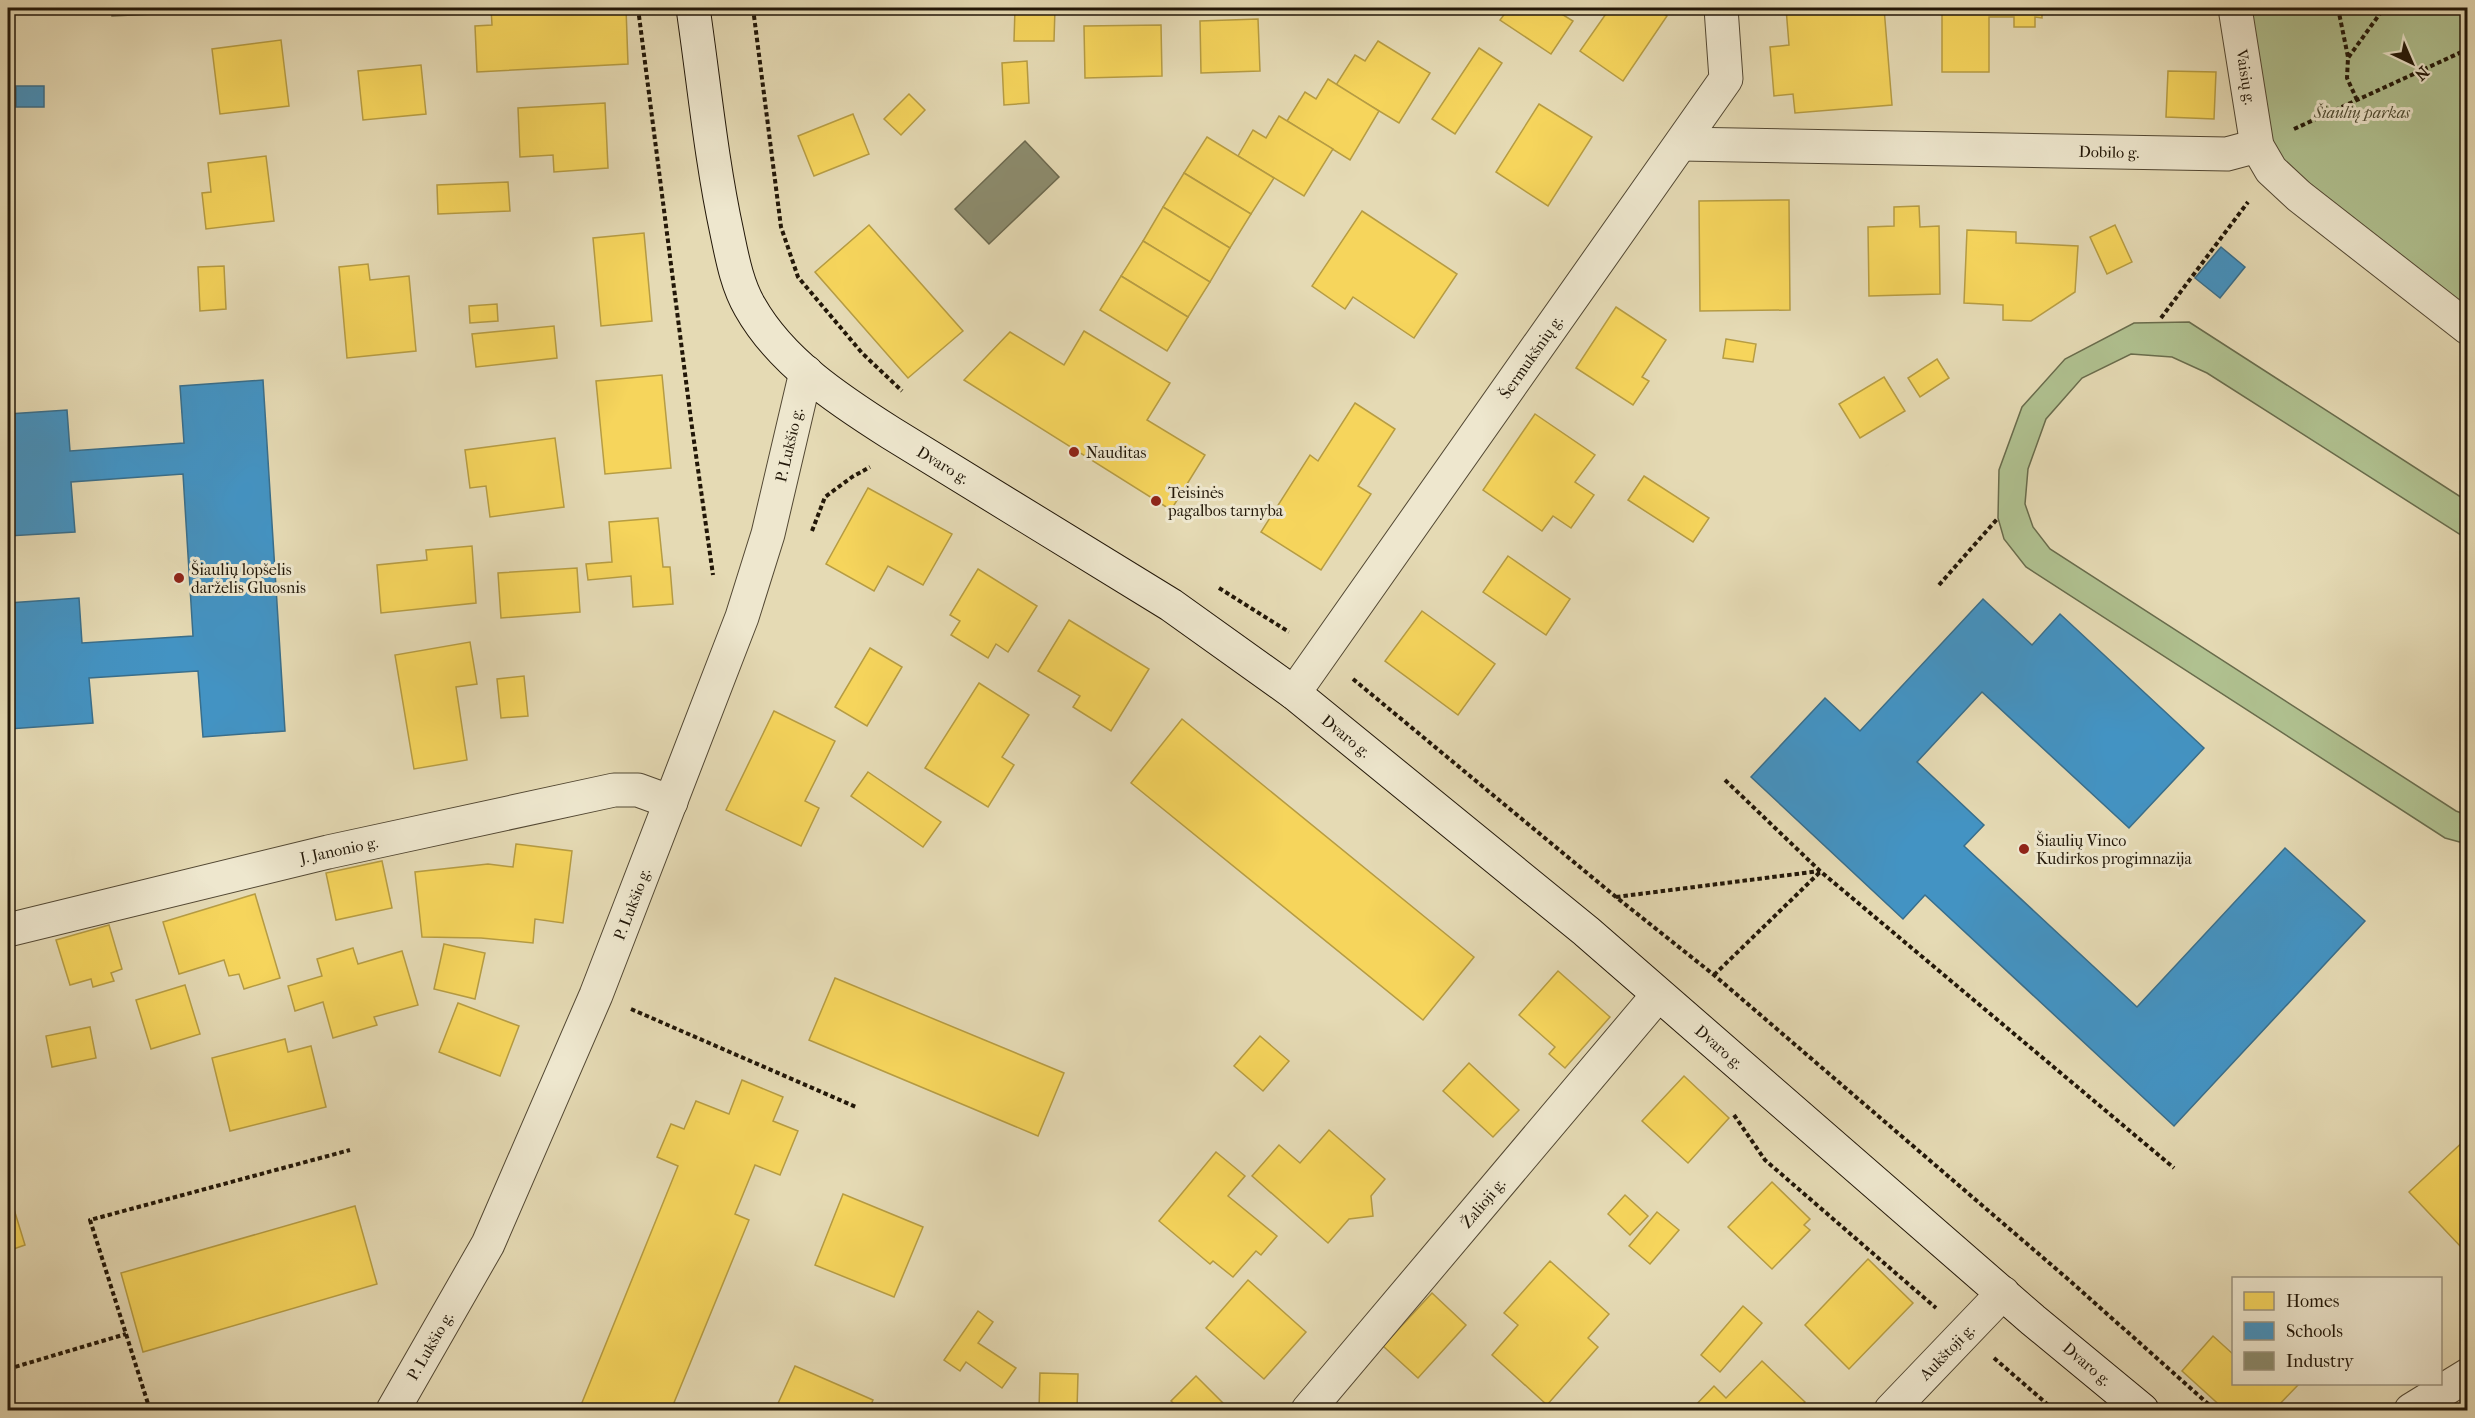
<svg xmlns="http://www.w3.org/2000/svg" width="2475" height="1418" viewBox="0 0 2475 1418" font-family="'IM FELL French Canon',serif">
	<rect width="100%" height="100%" fill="#e5dab4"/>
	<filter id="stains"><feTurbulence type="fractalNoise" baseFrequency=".00333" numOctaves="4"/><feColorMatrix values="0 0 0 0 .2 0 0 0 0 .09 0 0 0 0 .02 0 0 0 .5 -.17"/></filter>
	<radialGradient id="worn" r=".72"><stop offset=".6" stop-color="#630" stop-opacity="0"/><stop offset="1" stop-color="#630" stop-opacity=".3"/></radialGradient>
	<g fill="#b0c190" stroke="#696c4c" stroke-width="1.5">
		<polygon points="2235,8 2467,8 2467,328 2271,170"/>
		<polygon points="2189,322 2467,501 2467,539 2207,373 2172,357 2131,354 2082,378 2046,419 2028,469 2025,504 2033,527 2050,549 2456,811 2467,815 2467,844 2445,838 2026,567 2004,539 1998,518 1999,470 2022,407 2065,359 2134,323"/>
	</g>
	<g fill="#f6d55c" stroke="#b69c43" stroke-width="1.5">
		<polygon points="491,8 626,8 628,64 477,72 475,26 492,25"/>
		<polygon points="1015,8 1055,8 1054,41 1014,41"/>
		<polygon points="1509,8 1552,8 1573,21 1551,54 1500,20"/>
		<polygon points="1610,8 1654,8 1667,16 1623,81 1580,51"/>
		<polygon points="1786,8 1884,8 1892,105 1795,113 1793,94 1774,96 1770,47 1789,45"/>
		<polygon points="1942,8 2042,8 2042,18 2035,17 2035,27 2014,27 2014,17 1989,17 1989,72 1942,72"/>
		<polygon points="1258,19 1260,71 1201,73 1200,21"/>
		<polygon points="1161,25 1162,76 1085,78 1084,26"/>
		<polygon points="281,40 289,106 220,114 212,49"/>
		<polygon points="1378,41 1430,73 1399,123 1336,85 1355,55 1365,61"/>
		<polygon points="1479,48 1502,63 1455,134 1432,119"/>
		<polygon points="1027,61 1029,103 1004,105 1002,63"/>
		<polygon points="421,65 426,114 363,120 358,71"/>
		<polygon points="2168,71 2216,72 2214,119 2166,117"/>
		<polygon points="1328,79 1379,111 1350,160 1287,121 1305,92 1316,99"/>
		<polygon points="909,94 925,110 901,135 884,119"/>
		<polygon points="605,103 608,168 554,172 553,155 520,157 518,108"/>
		<polygon points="1539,104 1592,137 1548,206 1496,172"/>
		<polygon points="853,114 869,154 814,176 798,136"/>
		<polygon points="1279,116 1333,149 1304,196 1238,156 1253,130 1266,138"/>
		<polygon points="1207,137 1274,178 1251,214 1184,173"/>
		<polygon points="266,156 274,221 206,229 202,193 211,192 208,163"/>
		<polygon points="1184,173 1251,214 1230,248 1163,207"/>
		<polygon points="508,182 510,211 438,214 437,185"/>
		<polygon points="1789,200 1790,310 1700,311 1699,201"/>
		<polygon points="1919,206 1920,227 1939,226 1940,294 1869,296 1868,227 1894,226 1894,207"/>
		<polygon points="1163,207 1230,248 1210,282 1143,241"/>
		<polygon points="1362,211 1457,274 1414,338 1353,297 1345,309 1312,286"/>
		<polygon points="869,225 963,331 908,378 815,272"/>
		<polygon points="2115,225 2132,262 2107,274 2090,237"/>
		<polygon points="1967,230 2016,232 2016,243 2078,246 2075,292 2031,321 2003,320 2003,305 1964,303"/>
		<polygon points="644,233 652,321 601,326 593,238"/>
		<polygon points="1143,241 1210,282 1188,317 1121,276"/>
		<polygon points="368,264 370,280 409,276 416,351 347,358 339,267"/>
		<polygon points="224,266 226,309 200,311 198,267"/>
		<polygon points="1121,276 1188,317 1167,351 1100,310"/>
		<polygon points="497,304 498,321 470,323 469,306"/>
		<polygon points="1616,307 1666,340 1642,377 1649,381 1633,405 1576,368"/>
		<polygon points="554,326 557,358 476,367 472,334"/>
		<polygon points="1084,331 1170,383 1147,420 1205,455 1171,510 964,380 1010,332 1064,365"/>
		<polygon points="1726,339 1756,344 1753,362 1723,358"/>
		<polygon points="1937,359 1949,378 1920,397 1908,378"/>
		<polygon points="662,375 671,468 605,474 596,381"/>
		<polygon points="1884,377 1905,411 1860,438 1839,404"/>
		<polygon points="1355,403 1395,429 1358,486 1371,494 1321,570 1261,532 1310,455 1318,461"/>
		<polygon points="1535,414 1595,455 1575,482 1594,495 1571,528 1553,516 1542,531 1483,490"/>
		<polygon points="555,438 564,507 490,517 486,486 470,488 465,450"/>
		<polygon points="1644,476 1709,518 1693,542 1628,500"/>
		<polygon points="868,488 952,534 923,585 888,566 874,591 826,564"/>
		<polygon points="658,518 663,567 670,567 673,604 633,607 631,576 588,580 586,564 612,562 609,522"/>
		<polygon points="472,546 476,603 381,613 377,565 427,560 426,550"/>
		<polygon points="1508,556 1570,599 1546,635 1483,592"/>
		<polygon points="577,568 580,612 501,618 498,573"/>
		<polygon points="978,569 1037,606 1008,652 996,644 988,658 951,635 960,621 950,615"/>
		<polygon points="1422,611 1495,664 1458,715 1385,661"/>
		<polygon points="1069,620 1149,669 1111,731 1073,707 1080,696 1038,671"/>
		<polygon points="470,642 477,684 456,687 467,760 414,769 395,655"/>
		<polygon points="870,648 902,667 867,726 835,707"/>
		<polygon points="524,676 528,716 501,718 497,679"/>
		<polygon points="979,683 1029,715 1002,757 1014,765 988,807 925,768"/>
		<polygon points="774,711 835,741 805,801 819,808 801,846 726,810"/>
		<polygon points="1182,719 1474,957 1423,1020 1131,783"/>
		<polygon points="868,772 941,822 923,847 851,796"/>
		<polygon points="516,844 572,851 563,923 535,919 533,943 481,938 422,937 415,872 488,864 513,867"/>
		<polygon points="382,861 392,908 336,920 326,873"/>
		<polygon points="255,894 280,978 244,989 239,974 229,976 224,960 179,974 163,922"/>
		<polygon points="109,925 122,969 111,973 114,981 93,987 91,979 70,985 56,940"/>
		<polygon points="444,944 485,953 475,999 434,989"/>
		<polygon points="353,948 358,964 402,951 418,1005 374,1017 377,1025 333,1038 323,1002 295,1011 288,986 322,976 317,959"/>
		<polygon points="1558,971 1610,1017 1565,1068 1549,1054 1555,1047 1519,1015"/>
		<polygon points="835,978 1064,1073 1038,1136 809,1040"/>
		<polygon points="185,985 200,1034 151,1049 136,1000"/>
		<polygon points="458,1003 519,1026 500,1076 439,1052"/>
		<polygon points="90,1027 96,1058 52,1067 46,1036"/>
		<polygon points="1260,1036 1289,1061 1263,1091 1234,1066"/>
		<polygon points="285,1039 288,1052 311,1046 326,1107 230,1131 212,1058"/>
		<polygon points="1469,1063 1519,1110 1493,1137 1443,1091"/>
		<polygon points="1684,1076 1729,1118 1688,1163 1642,1121"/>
		<polygon points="742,1080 783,1097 773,1121 798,1131 780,1175 755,1165 735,1214 749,1220 671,1410 579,1410 678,1166 657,1157 671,1124 684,1129 696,1101 729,1114"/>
		<polygon points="1329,1130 1385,1179 1371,1196 1373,1216 1349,1219 1328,1243 1252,1176 1279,1145 1300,1163"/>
		<polygon points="2466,1139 2468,1241 2461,1247 2409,1192"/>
		<polygon points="1216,1152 1245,1176 1228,1196 1277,1236 1261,1255 1256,1251 1233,1277 1213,1261 1210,1264 1159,1221"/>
		<polygon points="1772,1182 1810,1219 1804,1225 1810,1230 1772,1269 1728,1227"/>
		<polygon points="843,1194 923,1227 894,1297 815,1265"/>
		<polygon points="1625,1195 1648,1216 1630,1235 1608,1214"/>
		<polygon points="13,1206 25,1245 8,1251 8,1208"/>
		<polygon points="355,1206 377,1284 143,1352 121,1273"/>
		<polygon points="1657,1212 1679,1230 1650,1264 1629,1246"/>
		<polygon points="1868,1259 1913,1303 1849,1369 1805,1325"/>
		<polygon points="1550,1261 1609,1314 1588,1338 1598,1347 1547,1405 1492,1355 1518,1325 1504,1313"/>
		<polygon points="1248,1280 1306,1332 1264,1379 1206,1328"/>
		<polygon points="1432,1293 1466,1325 1418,1378 1383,1346"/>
		<polygon points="1743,1306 1762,1323 1720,1372 1701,1355"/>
		<polygon points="978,1311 993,1322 978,1343 1016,1368 1002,1388 966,1362 960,1371 944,1360"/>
		<polygon points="2213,1336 2234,1355 2234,1384 2299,1384 2274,1410 2225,1410 2182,1371"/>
		<polygon points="1762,1361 1805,1402 1798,1410 1691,1410 1714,1386 1726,1398"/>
		<polygon points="795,1366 873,1400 869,1410 775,1410"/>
		<polygon points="1040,1373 1078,1374 1077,1410 1039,1410"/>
		<polygon points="1196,1376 1230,1410 1181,1410 1171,1401"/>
		<polygon points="1105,1408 1160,1409 1160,1410 1105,1410"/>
	</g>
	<g fill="#4393c3" stroke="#396e8b" stroke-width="1.5">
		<rect x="16" y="86" width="28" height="21"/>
		<polygon points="2221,247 2245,267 2220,298 2195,278"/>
		<polygon points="263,380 285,731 203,737 198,671 89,678 93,723 9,729 8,603 79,598 82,643 193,636 183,474 71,482 75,532 8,536 8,414 67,410 70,451 184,443 180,386"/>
		<polygon points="1983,599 2032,645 2060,614 2204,748 2129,828 1982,692 1917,762 1984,825 1964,846 2137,1007 2285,848 2365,921 2174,1126 1925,895 1903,919 1751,777 1825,698 1860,731"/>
	</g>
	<g fill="#8c8c6e" stroke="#6c694f" stroke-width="1.5">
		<polygon points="112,8 155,8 155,14 112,16"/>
		<polygon points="1025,141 1059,177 989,244 955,209"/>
	</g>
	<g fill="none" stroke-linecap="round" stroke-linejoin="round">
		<defs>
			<g id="street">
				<polyline points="2235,8 2257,146 2271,170 2299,196 2468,328"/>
				<polyline points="1681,144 2227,154 2257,146"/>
				<polyline points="1294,693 1726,79 1721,8"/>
				<polyline points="8,930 328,852 614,790 638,790 671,802"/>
				<polyline points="393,1410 488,1244 596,995 742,617 768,534 806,372"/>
				<polyline points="1308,1410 1658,995"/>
				<polyline points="1891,1410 2003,1293"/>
				<polyline points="2411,1410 2468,1375"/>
			</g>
			<path id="secondary" d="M 693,8 C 704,83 711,159 727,233 C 732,257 737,285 750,307 C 781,362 839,400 891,433 L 1171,605 L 1294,693 L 1586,931 L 2033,1320 L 2142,1410"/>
		</defs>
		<use href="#street" stroke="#534833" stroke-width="35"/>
		<use href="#secondary" stroke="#221708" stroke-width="35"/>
		<g stroke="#221708" stroke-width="4" stroke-dasharray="4.5 3" stroke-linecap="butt">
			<polyline points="638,8 691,420 713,575"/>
			<polyline points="753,8 781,227 798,277 862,353 902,391"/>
			<polyline points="2338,8 2348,57"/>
			<polyline points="2357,100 2347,78 2348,58 2384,8"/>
			<polyline points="2294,129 2468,49"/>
			<polyline points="2161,318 2248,202"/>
			<polyline points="812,531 825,497 852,477 870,467"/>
			<polyline points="1939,585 1998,518"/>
			<polyline points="1219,588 1289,632"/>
			<polyline points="1353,679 1616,897 1714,975 2069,1280 2215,1410"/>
			<polyline points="1725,780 1820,871 2174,1168"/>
			<polyline points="1616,897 1820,871"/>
			<polyline points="1714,975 1820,872"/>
			<polyline points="631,1009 856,1107"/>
			<polyline points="1734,1115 1765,1160 1936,1308"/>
			<polyline points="1994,1358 2054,1410"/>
			<polyline points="8,1369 126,1334"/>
			<polyline points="150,1410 90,1220 350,1150"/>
		</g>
		<use href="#street" stroke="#eee7ce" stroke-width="33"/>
		<use href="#secondary" stroke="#eee7ce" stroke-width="33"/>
	</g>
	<g fill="#8f2418" stroke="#eee7ce" stroke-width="2">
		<circle cx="1074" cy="452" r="6"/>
		<circle cx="1156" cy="501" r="6"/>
		<circle cx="179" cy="578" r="6"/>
		<circle cx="2024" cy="849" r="6"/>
	</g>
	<g text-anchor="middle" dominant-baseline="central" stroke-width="6" stroke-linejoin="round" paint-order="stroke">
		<g font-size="16" fill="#221708" stroke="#eee7ce">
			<text transform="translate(2246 77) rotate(81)">Vaisių g.</text>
			<text transform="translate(2109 152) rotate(1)">Dobilo g.</text>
			<text transform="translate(1531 357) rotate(-55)">Šermukšnių g.</text>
			<text transform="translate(789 445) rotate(-77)">P. Lukšio g.</text>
			<text transform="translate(943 465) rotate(31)">Dvaro g.</text>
			<text transform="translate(1346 736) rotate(39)">Dvaro g.</text>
			<text transform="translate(339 850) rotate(-12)">J. Janonio g.</text>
			<text transform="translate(632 904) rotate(-69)">P. Lukšio g.</text>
			<text transform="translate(1719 1047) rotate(41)">Dvaro g.</text>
			<text transform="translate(1483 1203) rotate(-50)">Žalioji g.</text>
			<text transform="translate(430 1346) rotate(-60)">P. Lukšio g.</text>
			<text transform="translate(1947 1352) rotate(-46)">Aukštoji g.</text>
			<text transform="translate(2087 1364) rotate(40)">Dvaro g.</text>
		</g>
		<g font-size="16" font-style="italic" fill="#4d4a31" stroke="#eee7ce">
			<text x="2362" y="112">Šiaulių parkas</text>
		</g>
		<g font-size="16" fill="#221708" stroke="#eee7ce" text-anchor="start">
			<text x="1086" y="452">Nauditas</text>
			<text x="1168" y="492">Teisinės<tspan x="1168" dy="18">pagalbos tarnyba</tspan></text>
			<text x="191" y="569">Šiaulių lopšelis<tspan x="191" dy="18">darželis Gluosnis</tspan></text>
			<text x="2036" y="840">Šiaulių Vinco<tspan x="2036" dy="18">Kudirkos progimnazija</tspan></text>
		</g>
	</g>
	<rect width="2475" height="1418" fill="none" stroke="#e5dab4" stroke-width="30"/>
	<rect x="9" y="9" width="2457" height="1400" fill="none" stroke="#221708" stroke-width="3"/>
	<rect x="15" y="15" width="2445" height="1388" fill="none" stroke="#221708" stroke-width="1.5"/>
	<rect x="2232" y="1277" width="210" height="108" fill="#eee7ce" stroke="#9c947f" stroke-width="1.5"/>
	<rect x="2244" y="1292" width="30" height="18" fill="#f6d55c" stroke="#9c947f" stroke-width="1.5"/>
	<text x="2286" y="1307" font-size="18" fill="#221708">Homes</text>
	<rect x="2244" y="1322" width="30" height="18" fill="#4393c3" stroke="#9c947f" stroke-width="1.5"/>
	<text x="2286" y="1337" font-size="18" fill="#221708">Schools</text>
	<rect x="2244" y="1352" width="30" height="18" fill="#8c8c6e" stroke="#9c947f" stroke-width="1.5"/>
	<text x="2286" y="1367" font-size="18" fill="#221708">Industry</text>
	<g transform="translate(2412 63) rotate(136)" stroke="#eee7ce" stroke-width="4.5" paint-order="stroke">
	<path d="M0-4.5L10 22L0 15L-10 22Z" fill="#221708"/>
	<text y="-9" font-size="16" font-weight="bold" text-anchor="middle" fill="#221708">N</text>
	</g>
	<rect width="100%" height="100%" filter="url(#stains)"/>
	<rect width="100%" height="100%" fill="url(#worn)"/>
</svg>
